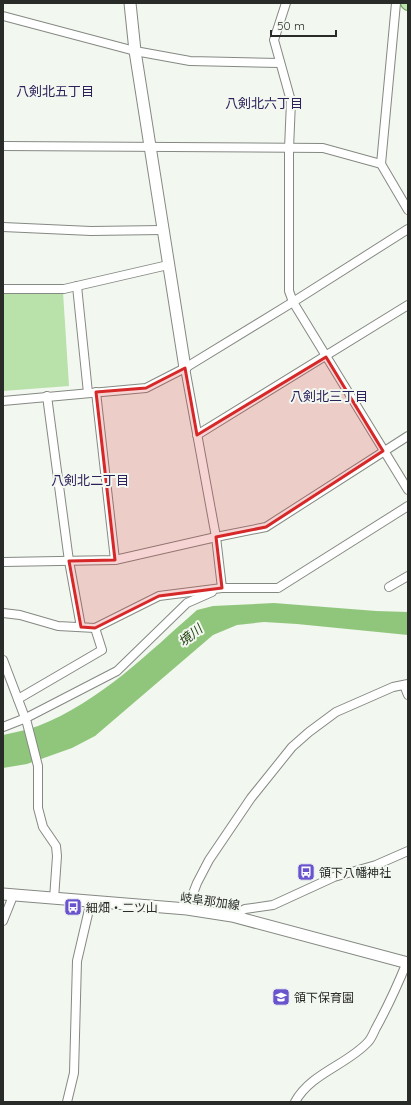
<svg xmlns="http://www.w3.org/2000/svg" width="411" height="1105" viewBox="0 0 411 1105" font-family="Quicksand,'Noto Sans JP',sans-serif">
	<rect width="100%" height="100%" fill="#f2f7f0"/>
	<polygon fill="#b9e1aa" points="3,292 63,292 69,386 3,391"/>
	<path fill="#90c67b" d="M 274,603 L 376,611 L 408,612 L 408,635 L 297,624 L 264,622 L 237,625 L 213,635 L 95,736 L 72,748 L 27,764 L 3,768 L 3,735 C 15,732 27,730 38,726 C 100,702 148,653 197,610 L 213,606 Z"/>
	<g fill="none" stroke-linecap="round" stroke-linejoin="round">
		<defs>
			<g id="street">
				<polyline points="286,3 274,40 291,101 289,149 289,291 293,302 408,490"/>
				<polyline points="396,3 381,164 408,210"/>
				<polyline points="3,16 135,51 190,61 280,63"/>
				<polyline points="3,146 323,148 381,164"/>
				<polyline points="3,227 91,231 162,230"/>
				<polyline points="77,286 88,393"/>
				<polyline points="3,289 64,289 168,265"/>
				<polyline points="185,368 216,537 222,588"/>
				<polyline points="96,392 115,560"/>
				<polyline points="47,396 69,561 81,627"/>
				<polyline points="3,401 146,388 185,368 293,302 408,229"/>
				<polyline points="197,435 408,305"/>
				<polyline points="3,562 115,560 216,537 266,527 408,436"/>
				<polyline points="389,587 408,576"/>
				<polyline points="3,613 20,615 58,626 95,628 159,596 222,588 278,588 408,506"/>
				<polyline points="3,660 27,723 38,766 38,808 43,827 56,846 57,856 54,899"/>
				<polyline points="404,685 408,695"/>
				<polyline points="18,699 102,650 95,628"/>
				<polyline points="3,727 26,718 117,671 187,603 212,592"/>
				<polyline points="187,909 197,883 209,860 251,798 292,747 309,732 336,712 393,687 408,684"/>
				<polyline points="232,916 245,909 273,905 334,877 376,865 408,851"/>
				<polyline points="3,921 13,896"/>
				<polyline points="67,1102 74,1073 77,961 91,901"/>
				<path d="M 295,1102 C 311,1073 347,1065 368,1042 C 372,1038 374,1031 377,1026 C 388,1006 398,984 407,962"/>
			</g>
			<g id="secondary">
				<polyline points="130,3 135,51 185,368"/>
				<polyline points="3,894 187,909 232,916 408,963"/>
			</g>
			<polyline id="primary" points="407,3 408,4"/>
		</defs>
		<use href="#street" stroke="#858983" stroke-width="10"/>
		<use href="#secondary" stroke="#858983" stroke-width="13"/>
		<use href="#primary" stroke="#6b9a58" stroke-width="14"/>
		<use href="#street" stroke="#fff" stroke-width="8"/>
		<use href="#secondary" stroke="#fff" stroke-width="11"/>
		<use href="#primary" stroke="#bce6aa" stroke-width="12"/>
	</g>
	<path fill="#d62828" fill-opacity="0.2" stroke="#d62828" stroke-width="3" stroke-linejoin="round" d="M 326,357 L 383,451 L 266,527 L 216,537 L 222,588 L 159,596 L 95,628 L 81,627 L 69,561 L 115,560 L 96,392 L 146,388 L 185,368 L 197,435 Z"/>
	<defs>
		<symbol id="bus-square" viewBox="-11 -11 22 22"><rect x="-9" y="-9" width="18" height="18" rx="4" fill="#6a54cd" stroke="#f2f7f0"/><path d="M-5-6H5V4H4V6H2V4H-2V6H-4V4H-5ZM-3.5-4V0h7V-4ZM-3.5 1.2v1.5H-2V1.2ZM2 1.2v1.5H3.5V1.2Z" fill="#fff"/></symbol>
		<symbol id="school-square" viewBox="-11 -11 22 22"><rect x="-9" y="-9" width="18" height="18" rx="4" fill="#6a54cd" stroke="#f2f7f0"/><path d="M0-5L7-2L0 1L-7-2ZM-4 1L0 2.5L4 1V4Q0 6-4 4Z" fill="#fff"/></symbol>
	</defs>
	<g fill-rule="evenodd">
		<use href="#bus-square" x="296" y="862" width="20" height="20"/>
		<use href="#bus-square" x="63" y="897" width="20" height="20"/>
		<use href="#school-square" x="271" y="987" width="20" height="20"/>
	</g>
	<g text-anchor="middle" dominant-baseline="central" stroke-width="4" stroke-linejoin="round" paint-order="stroke">
		<g font-size="12" fill="#292b28" stroke="#f2f7f0" text-anchor="start">
			<text x="319" y="872">領下八幡神社</text>
			<text x="86" y="907">細畑・二ツ山</text>
			<text x="294" y="997">領下保育園</text>
		</g>
		<g font-size="12" fill="#292b28" stroke="#f2f7f0">
			<text transform="translate(210 901) rotate(8)">岐阜那加線</text>
		</g>
		<g font-size="13" fill="#2c215b" stroke="#f2f7f0">
			<text x="55" y="91">八剣北五丁目</text>
			<text x="264" y="103">八剣北六丁目</text>
			<text x="329" y="396">八剣北三丁目</text>
			<text x="90" y="480">八剣北二丁目</text>
		</g>
		<g font-size="13" font-style="italic" fill="#1a3c07" stroke="#f2f7f0">
			<text transform="translate(190 635) rotate(-39)">境川</text>
		</g>
	</g>
	<rect width="411" height="1105" fill="none" stroke="#292b28" stroke-width="8"/>
	<path d="M271 30v6h65v-6" fill="none" stroke="#292b28" stroke-width="2"/>
	<text x="277" y="30" font-size="12" fill="#292b28" stroke="#f2f7f0" stroke-width="3" paint-order="stroke">50 m</text>
</svg>
